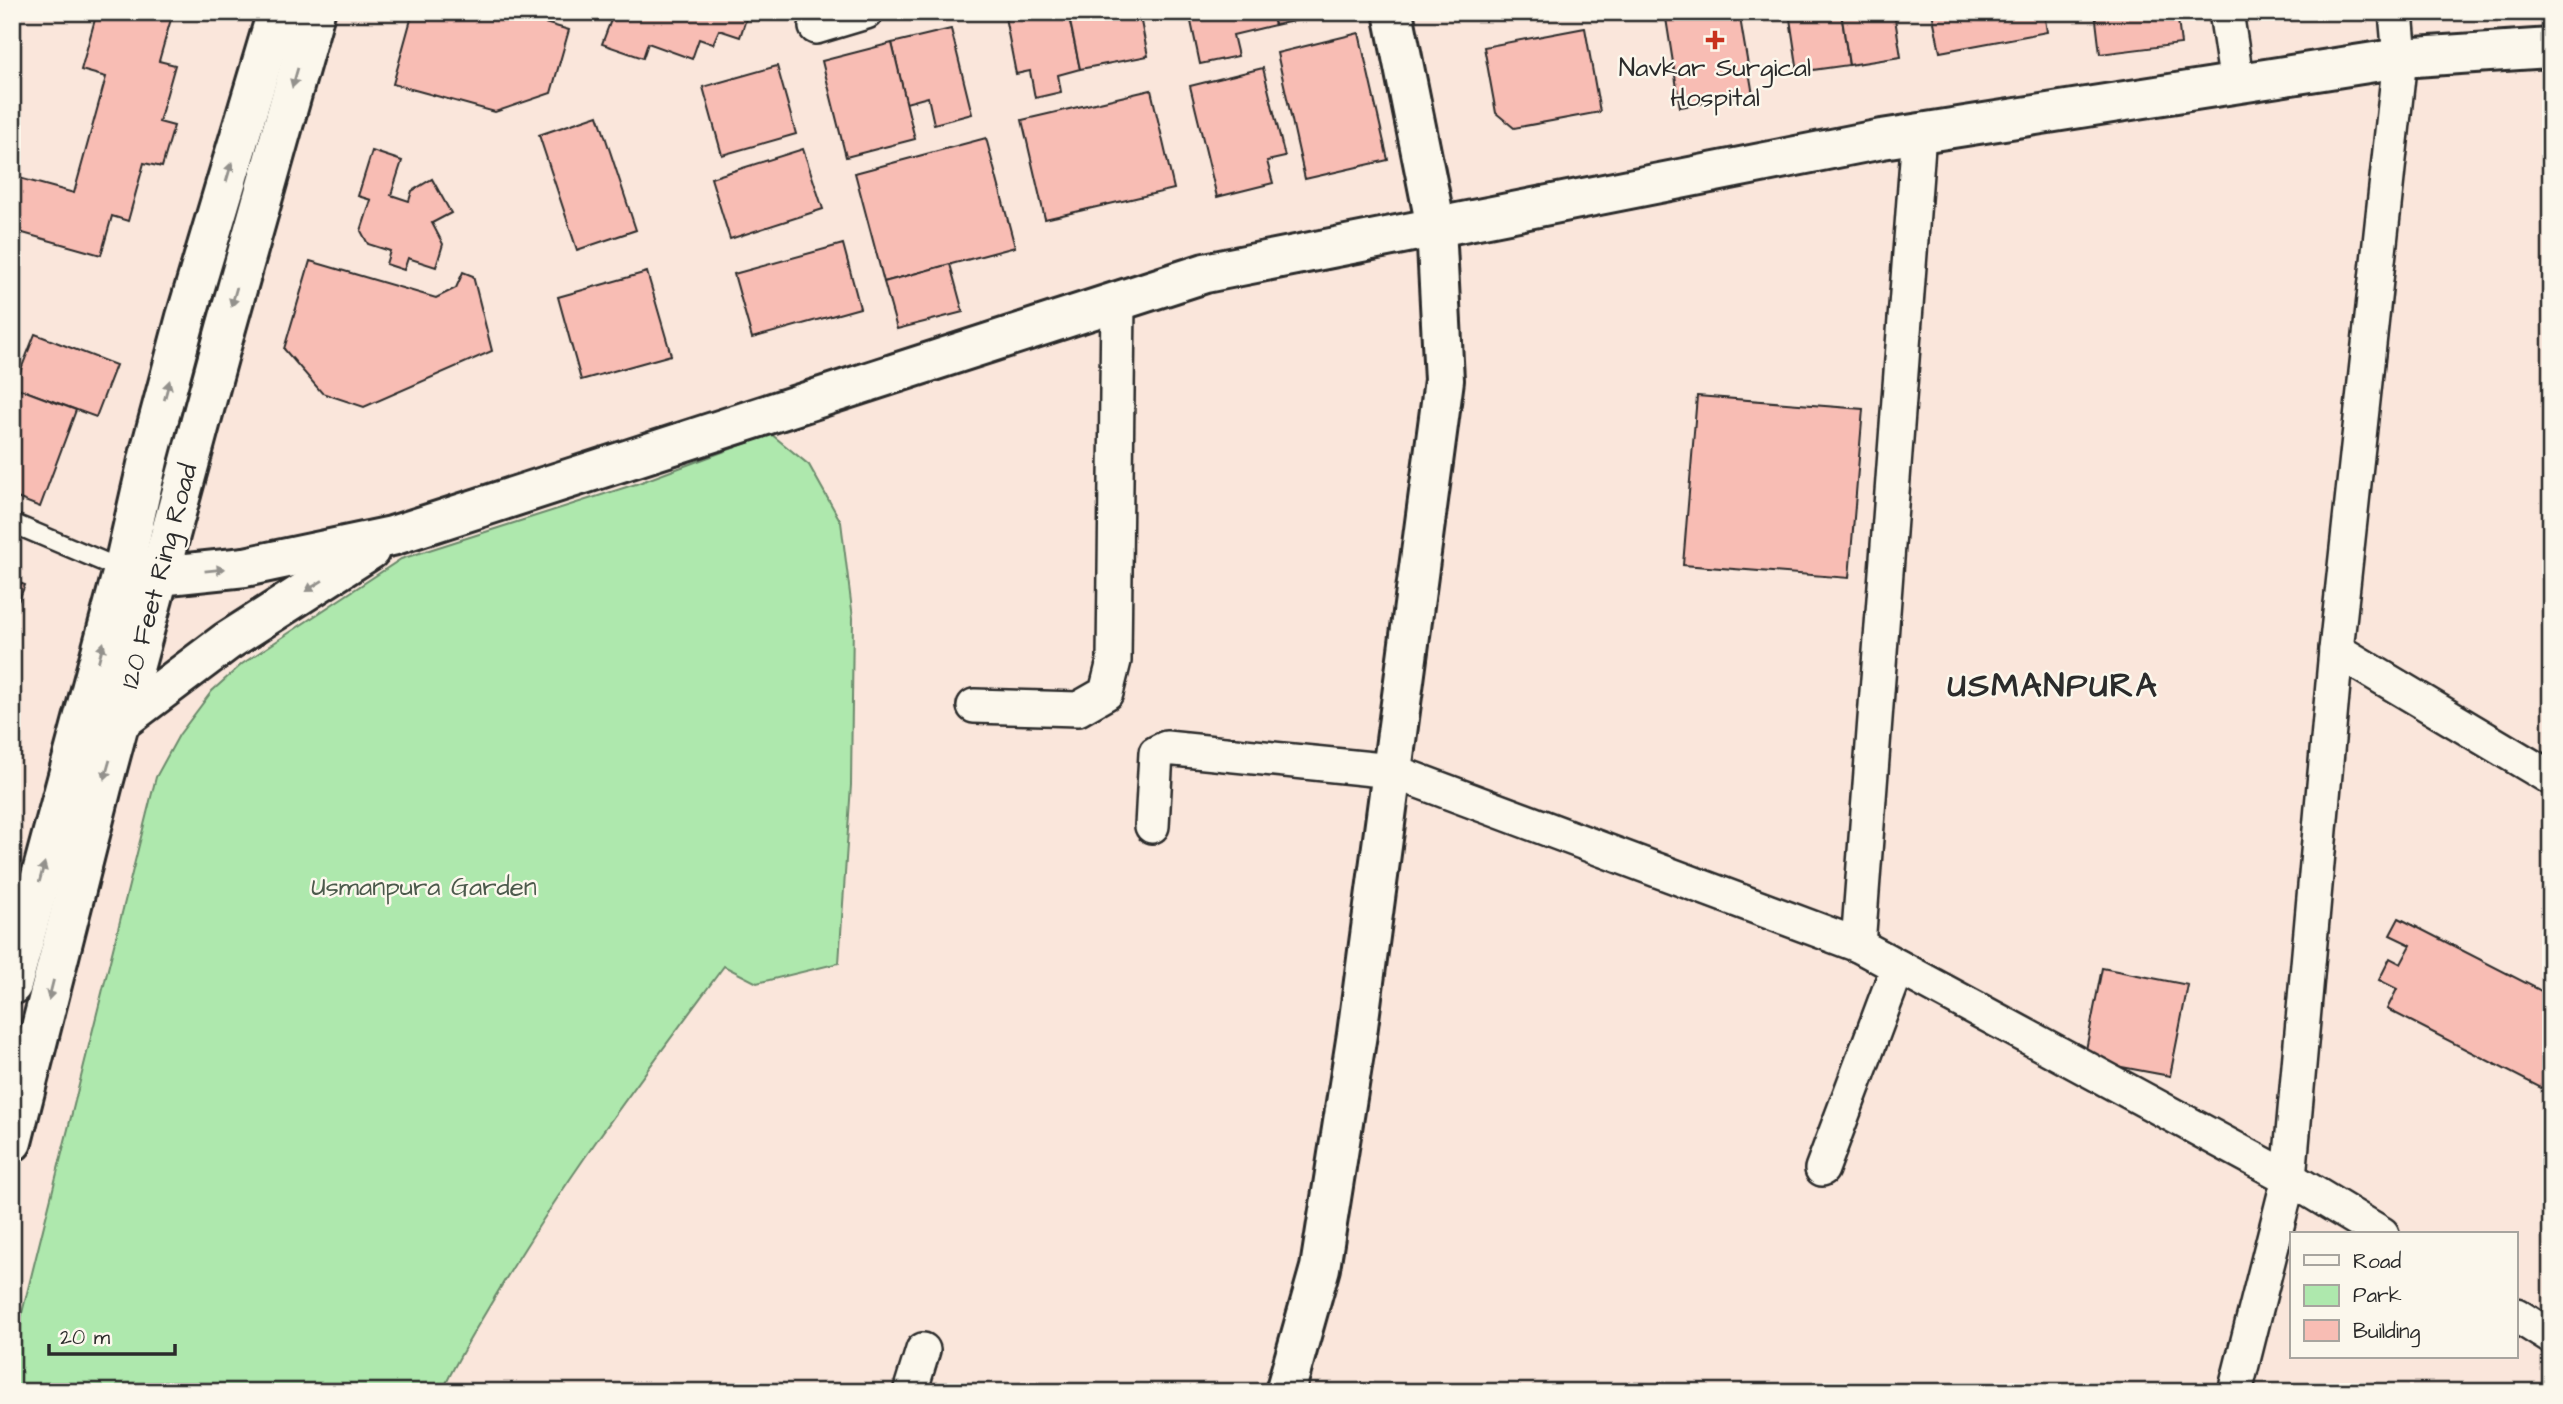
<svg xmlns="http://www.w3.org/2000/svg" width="2563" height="1404" viewBox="0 0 2563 1404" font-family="'Architects Daughter',sans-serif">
	<rect width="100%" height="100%" fill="#fae6db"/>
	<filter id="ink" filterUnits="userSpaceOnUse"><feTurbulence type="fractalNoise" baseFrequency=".0143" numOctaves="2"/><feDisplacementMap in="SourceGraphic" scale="14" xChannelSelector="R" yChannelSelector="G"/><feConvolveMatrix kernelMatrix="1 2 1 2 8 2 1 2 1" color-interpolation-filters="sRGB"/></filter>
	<g filter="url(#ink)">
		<path fill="#aee8ad" stroke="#6c8a6c" stroke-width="2" d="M 771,434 L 809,465 L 841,522 L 853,618 L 851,785 L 839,963 L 757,983 L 724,966 C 645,1073 567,1176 499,1290 C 479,1324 458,1356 442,1392 L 12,1392 L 12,1353 L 156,777 L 179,735 L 212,691 L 242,664 L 401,559 L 636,484 Z"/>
		<g fill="#f8bdb4" stroke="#2b2b2b" stroke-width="2">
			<polygon points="97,12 147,12 171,19 159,61 175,65 159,122 174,126 162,167 144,163 128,221 112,216 101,255 12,230 12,176 74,193 106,77 81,70"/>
			<polygon points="413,12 507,12 569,30 551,93 495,112 393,84"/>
			<polygon points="614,12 746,12 748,13 740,37 719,30 713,44 699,39 692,59 648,43 643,58 602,44"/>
			<polygon points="1004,12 1068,12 1080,69 1058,75 1061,92 1035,98 1030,71 1016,74"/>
			<polygon points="1068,12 1139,12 1148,56 1080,69"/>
			<polygon points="1189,12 1272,12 1275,25 1233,35 1238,56 1200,64"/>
			<polygon points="1272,12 1322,12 1322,15 1275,25"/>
			<polygon points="1665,12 1739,12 1753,95 1680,107"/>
			<polygon points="1789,12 1841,12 1849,65 1798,72"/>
			<polygon points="1841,12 1894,12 1901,57 1849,65"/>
			<polygon points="1932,12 2044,12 2047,32 1940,52"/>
			<polygon points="2095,12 2177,12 2181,44 2100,54"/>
			<polygon points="1585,28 1600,112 1514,128 1496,113 1484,47"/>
			<polygon points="951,29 972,114 934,124 928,97 906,103 892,43"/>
			<polygon points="1359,33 1388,160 1305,179 1277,53"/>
			<polygon points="892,43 915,139 846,157 822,61"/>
			<polygon points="777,66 796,134 722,155 703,87"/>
			<polygon points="1263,68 1285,157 1267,161 1273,183 1217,197 1190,86"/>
			<polygon points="1151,90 1174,189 1045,219 1022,120"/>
			<polygon points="598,115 636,230 577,250 539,135"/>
			<polygon points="986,138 1015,247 884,282 855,173"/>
			<polygon points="803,149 823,209 730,239 711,178"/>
			<polygon points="372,151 402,161 391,195 409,201 412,191 432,179 451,213 432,223 443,244 436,267 408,258 404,270 386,264 390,251 368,244 361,231 371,200 358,196"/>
			<polygon points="843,244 860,308 752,338 734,274"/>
			<polygon points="310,261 436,298 456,288 463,272 473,276 492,351 364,407 322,393 284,349"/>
			<polygon points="950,264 963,312 897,329 884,282"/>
			<polygon points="647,272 671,355 581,380 558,297"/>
			<polygon points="35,334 116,365 96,417 14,387"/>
			<polygon points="12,386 76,410 40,507 12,496"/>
			<polygon points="1697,396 1863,409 1849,578 1683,565"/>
			<polygon points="12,580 25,585 12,616"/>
			<polygon points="2399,918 2551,996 2551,1089 2549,1092 2387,1009 2397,989 2379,980 2390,958 2401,964 2411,945 2390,935"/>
			<polygon points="2102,968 2188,985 2170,1076 2084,1060"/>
		</g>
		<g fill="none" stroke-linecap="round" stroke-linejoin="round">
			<defs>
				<polyline id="service" points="12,523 123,570"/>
				<g id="minor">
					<polyline points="2226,12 2237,84"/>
					<polyline points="816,27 866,12"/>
					<polyline points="2336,650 2551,778"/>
					<polyline points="974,706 1078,709 1106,693 1114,661 1118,301"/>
					<polyline points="1152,826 1156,753 1166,748 1392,771 1858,945 1919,133"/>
					<polyline points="1858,945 2289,1178 2382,1234"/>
					<polyline points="1822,1169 1898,967"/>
					<polyline points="2516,1315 2551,1337"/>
					<polyline points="910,1392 923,1350"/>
					<polyline points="2235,1392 2289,1178 2336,650 2400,58 2396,12"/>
				</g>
				<g id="tertiary">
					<polyline points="126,570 159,576 245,567 392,536 1205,273 1882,139 2400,58 2551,48"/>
					<polyline points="99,718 121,721 226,642 370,550"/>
					<polyline points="1285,1392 1320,1268 1357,1034 1444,380 1436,227 1393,12"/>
				</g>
				<g id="primary">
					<polyline points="12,985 123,570 149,456 186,317 277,12"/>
					<polyline points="12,1142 102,787 226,328 315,12"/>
				</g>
			</defs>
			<use href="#service" stroke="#2b2b2b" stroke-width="23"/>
			<use href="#minor" stroke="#2b2b2b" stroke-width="38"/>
			<use href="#tertiary" stroke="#2b2b2b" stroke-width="44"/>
			<use href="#primary" stroke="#2b2b2b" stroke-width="44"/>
			<use href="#service" stroke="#fbf7ec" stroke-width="18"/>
			<use href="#minor" stroke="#fbf7ec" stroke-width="33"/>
			<use href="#tertiary" stroke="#fbf7ec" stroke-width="38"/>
			<use href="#primary" stroke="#fbf7ec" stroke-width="38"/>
		</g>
		<defs><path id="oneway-solid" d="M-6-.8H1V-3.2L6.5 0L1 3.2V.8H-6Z" transform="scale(1.75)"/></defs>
		<g fill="#93918c">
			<use href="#oneway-solid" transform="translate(295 78) rotate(106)"/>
			<use href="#oneway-solid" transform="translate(229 172) rotate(-74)"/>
			<use href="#oneway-solid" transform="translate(234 297) rotate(106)"/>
			<use href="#oneway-solid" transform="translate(167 390) rotate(-75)"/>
			<use href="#oneway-solid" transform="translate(215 570) rotate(-6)"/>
			<use href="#oneway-solid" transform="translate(314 586) rotate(148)"/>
			<use href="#oneway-solid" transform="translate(101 652) rotate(-75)"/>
			<use href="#oneway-solid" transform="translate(107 770) rotate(106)"/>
			<use href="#oneway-solid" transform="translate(42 872) rotate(-75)"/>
			<use href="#oneway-solid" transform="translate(51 990) rotate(104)"/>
		</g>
	</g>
	<path fill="#c8321e" stroke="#fbf7ec" stroke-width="2.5" d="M1711.5 29.5h7v7h7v7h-7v7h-7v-7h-7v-7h7z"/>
	<g text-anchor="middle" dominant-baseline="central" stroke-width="5" stroke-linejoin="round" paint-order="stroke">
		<g font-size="26" fill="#2b2b2b" stroke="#fbf7ec">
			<text x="1715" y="68">Navkar Surgical<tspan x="1715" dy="30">Hospital</tspan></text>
		</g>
		<g font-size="26" fill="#2b2b2b" stroke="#fbf7ec">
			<text transform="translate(159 576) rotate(-75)">120 Feet Ring Road</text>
		</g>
		<g font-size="26" fill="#4c5a4c" stroke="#fbf7ec">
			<text x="424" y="887">Usmanpura Garden</text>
		</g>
		<g font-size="33" font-weight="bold" letter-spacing="2" fill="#2b2b2b" stroke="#fbf7ec">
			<text x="2053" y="686">USMANPURA</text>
		</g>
	</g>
	<rect width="2563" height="1404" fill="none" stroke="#fbf7ec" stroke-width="42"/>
	<rect x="21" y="21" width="2521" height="1362" fill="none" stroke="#2b2b2b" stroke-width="2.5" filter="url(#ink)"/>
	<rect x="2290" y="1232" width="228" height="126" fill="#fbf7ec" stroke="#a8a59f" stroke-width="2"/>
	<rect x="2304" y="1255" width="35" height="10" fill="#fbf7ec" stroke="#a8a59f" stroke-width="2"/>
	<text x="2353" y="1268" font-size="21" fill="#2b2b2b">Road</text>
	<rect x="2304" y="1285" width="35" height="21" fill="#aee8ad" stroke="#a8a59f" stroke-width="2"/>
	<text x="2353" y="1302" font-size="21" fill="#2b2b2b">Park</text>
	<rect x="2304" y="1320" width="35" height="21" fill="#f8bdb4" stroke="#a8a59f" stroke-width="2"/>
	<text x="2353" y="1338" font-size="21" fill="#2b2b2b">Building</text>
	<path d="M49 1344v10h126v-10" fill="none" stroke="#2b2b2b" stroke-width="3.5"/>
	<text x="60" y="1344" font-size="21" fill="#2b2b2b" stroke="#fbf7ec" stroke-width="5" paint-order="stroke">20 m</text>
</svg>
